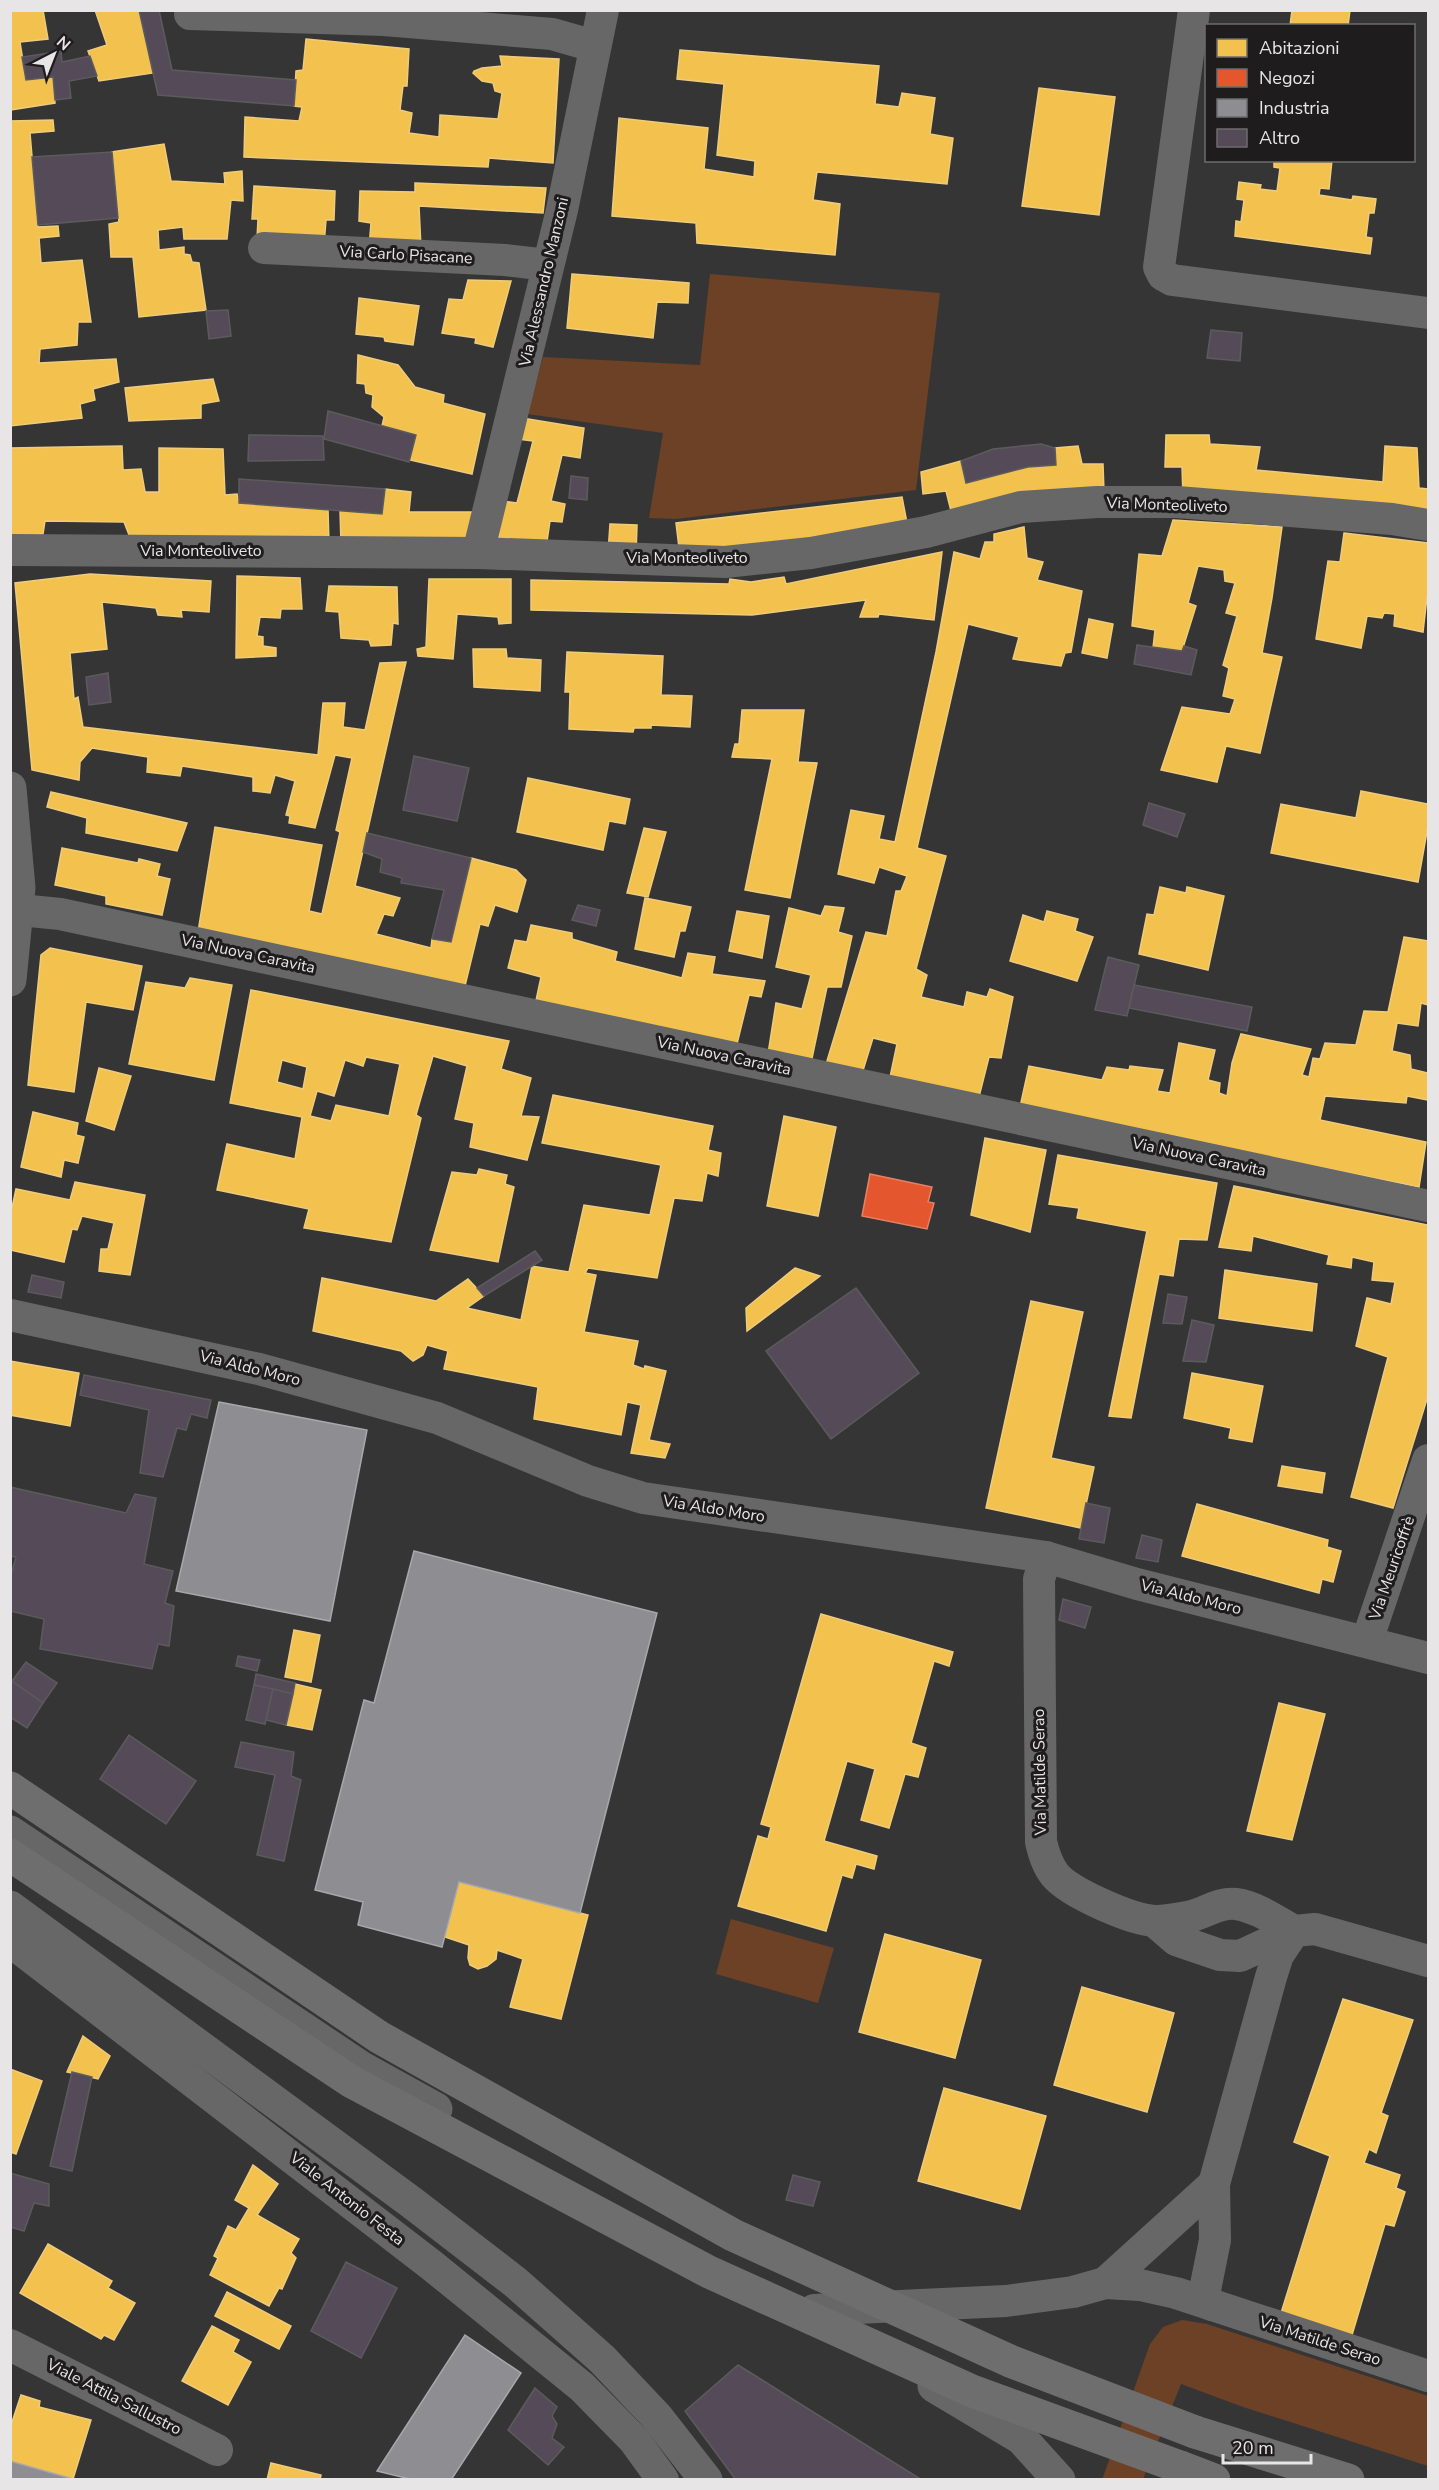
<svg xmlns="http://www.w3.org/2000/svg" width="1439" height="2490" viewBox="0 0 1439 2490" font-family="'Nunito Sans',sans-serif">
	<rect width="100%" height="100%" fill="#363536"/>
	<g fill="#6c4125">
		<polygon points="710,274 940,293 916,490 676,519 649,518 663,433 527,414 543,357 700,365"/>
		<polygon points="731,1919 834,1948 818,2003 716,1974"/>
		<polygon points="1182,2320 1207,2324 1428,2396 1428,2466 1243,2407 1181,2384 1143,2479 1102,2480 1150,2344 1163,2327"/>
	</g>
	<g fill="#f2c14e" stroke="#efcc7c" stroke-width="1.5" fill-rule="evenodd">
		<polygon points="10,10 43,10 48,39 20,42 26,80 53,77 55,103 10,110"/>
		<polygon points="95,10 139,10 153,73 99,81 88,51 107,45"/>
		<polygon points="1292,10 1350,10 1348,26 1290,26"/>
		<polygon points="306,39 409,49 407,86 403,86 400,110 412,113 409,133 439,137 440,115 498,119 502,93 495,91 493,83 482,81 473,73 474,71 482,68 502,66 500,56 559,59 553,163 489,158 488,167 244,157 245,117 299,121 302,107 294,106 296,71 303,70"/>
		<polygon points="680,50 879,66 875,104 899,107 902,93 935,98 930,134 953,138 947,184 817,172 813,200 840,204 835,255 697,243 696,223 612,216 619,118 708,128 704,169 754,177 755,161 717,155 724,84 677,79"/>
		<polygon points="1039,88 1115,97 1099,215 1022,206"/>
		<polygon points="53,120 54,131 30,133 38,227 58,226 59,236 39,238 41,263 82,260 91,322 78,322 77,345 40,349 39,363 116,359 119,382 93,389 95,400 80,404 82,418 10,426 10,121"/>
		<polygon points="164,144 171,181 225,184 224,173 242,171 243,201 231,200 227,239 184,239 183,227 158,230 159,250 184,247 184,254 190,255 192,262 199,263 206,310 139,317 133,257 111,257 109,224 119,222 112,152"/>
		<polygon points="1274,160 1332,160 1329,189 1320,188 1319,195 1352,200 1353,196 1376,199 1374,213 1369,213 1366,237 1372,238 1370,254 1235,236 1236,221 1241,222 1244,200 1237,199 1239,182 1261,185 1260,189 1277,191 1280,168 1274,167"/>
		<polygon points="415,183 546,188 543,213 419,206 421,248 369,248 371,223 359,221 360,191 415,192"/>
		<polygon points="254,186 335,191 334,220 326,220 324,245 257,239 258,219 252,219"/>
		<polygon points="572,274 689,283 688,303 657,302 653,338 567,328"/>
		<polygon points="468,280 511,281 493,347 475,343 476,338 442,333 449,299 463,300"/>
		<polygon points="359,298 419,306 413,345 385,341 384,337 356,334"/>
		<polygon points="358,355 398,365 415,387 444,395 443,403 485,414 472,474 410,460 416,435 382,426 384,417 372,407 373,395 366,393 365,384 357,383"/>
		<polygon points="213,379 219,401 201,404 201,418 129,421 125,388"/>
		<polygon points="522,418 584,428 580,458 562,455 551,501 565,504 562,522 550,521 546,548 498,548 501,501 517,503 533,441 518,439"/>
		<polygon points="1166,435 1209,435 1210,444 1260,447 1256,470 1383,482 1385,446 1417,448 1419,488 1428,489 1428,517 1183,497 1182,467 1165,467"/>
		<polygon points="122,446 123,470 141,469 145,492 159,492 159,448 223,449 225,495 237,494 239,503 328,509 329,544 131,540 124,522 45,521 43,534 11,537 10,448"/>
		<polygon points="1078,446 1082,464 1103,464 1104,492 952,515 946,491 923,494 921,472 961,461 966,483 1028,467 1056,465 1055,448"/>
		<polygon points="385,489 411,492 409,512 476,512 475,546 341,544 340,510 382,514"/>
		<polygon points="902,497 908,528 680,556 676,523"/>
		<polygon points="1173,520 1282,527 1272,598 1262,653 1282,657 1260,753 1226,746 1217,782 1161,770 1182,707 1230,714 1235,699 1223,696 1229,668 1223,665 1237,616 1226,613 1235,583 1225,581 1224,570 1198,566 1188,603 1196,606 1182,651 1153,648 1155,630 1132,626 1139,554 1162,556"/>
		<polygon points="610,524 637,525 636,555 608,553"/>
		<polygon points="1024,527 1027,558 1043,562 1037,580 1082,591 1071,652 1065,653 1061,666 1013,659 1019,637 968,624 917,848 946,856 916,969 927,975 921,997 964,1007 967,992 987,997 990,989 1013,997 1001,1058 989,1057 979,1097 889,1082 897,1044 873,1038 861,1077 824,1071 866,932 887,936 896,891 901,891 907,876 879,867 874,883 838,874 851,810 884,816 879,839 895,842 936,652 954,552 980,559 985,542 994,542 994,534"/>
		<polygon points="1344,533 1428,543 1428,597 1427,597 1423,632 1394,626 1395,614 1384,613 1382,618 1367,616 1361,648 1316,639 1328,561 1340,562"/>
		<polygon points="942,552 934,620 879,614 878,617 860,617 866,600 752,615 531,610 531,580 729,584 730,579 751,582 784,577 786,584"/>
		<polygon points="90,574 211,581 209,612 181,610 182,617 158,615 156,608 102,602 107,649 70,653 74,699 78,697 83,727 318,755 323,703 345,703 343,727 365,730 380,663 406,662 355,886 400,898 393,916 384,914 376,934 431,948 432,939 451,942 471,858 516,870 526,880 517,912 495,905 488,926 480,924 463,994 197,938 215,827 322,845 309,911 322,914 340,832 336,830 352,758 335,755 315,828 289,823 290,816 286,815 295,781 275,775 270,793 253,791 253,777 182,766 180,776 147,772 148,757 92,748 80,762 79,780 32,770 15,583"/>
		<polygon points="237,576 300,578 302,609 281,609 280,618 260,617 257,636 263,637 263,646 276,648 276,656 236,658"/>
		<polygon points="429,579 511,579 511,623 499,624 498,617 457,614 453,659 418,656 417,649 426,647"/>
		<polygon points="329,586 397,587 398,624 393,623 391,645 371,646 369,640 341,638 339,612 326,611"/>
		<polygon points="1089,619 1113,624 1107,658 1082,653"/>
		<polygon points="473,649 506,649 507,658 541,660 540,691 474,687"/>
		<polygon points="567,652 663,656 661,695 692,696 690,727 651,725 651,728 634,728 633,732 569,729 570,692 565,692"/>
		<polygon points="742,710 804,710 798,762 817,763 790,898 745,890 772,759 732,757 735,744 739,744"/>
		<polygon points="528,778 630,799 625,824 609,821 603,850 517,832"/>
		<polygon points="1361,791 1428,804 1428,826 1418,882 1271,853 1281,804 1356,818"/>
		<polygon points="51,792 187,823 177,851 86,833 87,818 47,807"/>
		<polygon points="644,828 666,832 648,897 627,893"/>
		<polygon points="62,848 138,863 139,859 160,864 157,876 170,879 162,915 106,904 106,896 55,885"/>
		<polygon points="1160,887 1186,893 1187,887 1224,896 1208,970 1139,954 1147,914 1154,915"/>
		<polygon points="645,898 691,907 685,931 680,931 674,957 635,949"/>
		<polygon points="825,906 844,908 838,932 852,936 841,987 827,987 811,1063 768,1054 776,1003 802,1009 811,975 776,967 789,908 821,916"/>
		<polygon points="737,911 769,916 762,958 729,951"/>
		<polygon points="1047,911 1078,919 1075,931 1093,937 1077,981 1010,961 1023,915 1044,922"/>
		<polygon points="531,925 572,933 572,939 617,952 615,961 682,978 688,953 715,957 712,974 765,981 761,997 749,995 736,1048 534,1010 541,977 508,968 515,940 527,942"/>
		<polygon points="1404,937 1428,941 1428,1005 1421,1003 1418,1026 1397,1023 1392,1051 1410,1055 1411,1069 1428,1073 1428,1100 1407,1096 1406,1103 1325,1096 1320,1120 1426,1142 1419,1187 1020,1107 1029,1066 1102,1080 1107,1067 1129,1070 1130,1066 1163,1070 1157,1091 1170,1093 1179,1043 1215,1050 1208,1080 1220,1083 1219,1093 1227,1096 1232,1063 1241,1034 1311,1049 1302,1075 1309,1077 1313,1058 1320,1059 1325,1043 1356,1045 1364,1011 1388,1012"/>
		<polygon points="50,948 142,966 133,1010 86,1002 74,1092 28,1085 41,955"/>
		<polygon points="190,978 232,985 214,1080 129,1064 146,982 185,988"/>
		<path d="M 251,990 L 509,1041 L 501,1069 L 531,1078 L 521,1116 L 539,1117 L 527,1160 L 470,1147 L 474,1123 L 455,1119 L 467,1066 L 433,1056 L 416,1115 L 421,1118 L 391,1242 L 304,1228 L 309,1209 L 217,1190 L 227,1144 L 295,1159 L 302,1117 L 230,1103 ZM 366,1057 L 400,1064 L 389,1116 L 336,1105 L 331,1121 L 310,1116 L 317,1091 L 334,1096 L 345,1060 L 363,1066 ZM 282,1060 L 307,1067 L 303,1089 L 277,1082 Z"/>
		<polygon points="99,1068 131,1076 114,1130 86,1121"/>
		<polygon points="553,1095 713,1126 708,1150 721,1153 718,1176 707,1173 702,1201 674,1198 657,1278 588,1268 585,1273 596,1275 584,1332 638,1341 633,1365 644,1369 645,1366 666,1371 649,1440 670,1444 665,1458 631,1453 641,1405 627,1402 621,1435 534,1419 538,1387 444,1369 448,1351 427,1345 423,1355 413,1361 401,1351 313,1331 322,1278 436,1301 468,1279 484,1296 467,1308 521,1320 532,1266 569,1272 584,1205 650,1215 661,1165 542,1143"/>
		<polygon points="33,1112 78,1123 76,1135 84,1137 78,1163 64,1160 61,1177 21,1167"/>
		<polygon points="784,1116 836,1127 818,1216 767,1206"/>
		<polygon points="985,1138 1046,1150 1030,1232 971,1215"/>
		<polygon points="1058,1155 1217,1183 1207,1240 1179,1239 1173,1276 1159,1274 1131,1418 1109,1416 1147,1231 1077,1218 1079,1208 1049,1204"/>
		<polygon points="479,1169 507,1175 505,1184 514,1187 498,1262 430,1250 452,1172 477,1175"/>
		<polygon points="75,1182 145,1195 130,1275 99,1271 101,1249 108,1249 114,1223 82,1216 77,1230 72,1229 64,1262 10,1250 10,1217 16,1189 70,1200"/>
		<polygon points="1234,1186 1428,1225 1428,1396 1393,1508 1351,1497 1388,1357 1356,1346 1367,1298 1391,1304 1395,1282 1372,1280 1374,1262 1352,1257 1351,1268 1327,1264 1329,1255 1253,1236 1251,1251 1219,1247"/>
		<polygon points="795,1268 820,1276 747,1331 746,1308"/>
		<polygon points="1225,1270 1317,1284 1312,1331 1219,1318"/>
		<polygon points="1031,1301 1083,1312 1051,1458 1094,1467 1081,1528 986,1508"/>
		<polygon points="10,1361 79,1373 70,1426 10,1415"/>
		<polygon points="1192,1373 1263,1386 1252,1442 1229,1438 1231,1428 1184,1418"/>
		<polygon points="1282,1466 1325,1473 1322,1493 1278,1486"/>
		<polygon points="1197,1504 1328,1540 1327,1547 1341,1551 1333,1582 1322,1579 1319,1593 1182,1556"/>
		<polygon points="821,1614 953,1652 949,1666 934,1661 911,1743 926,1748 918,1777 905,1774 889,1828 861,1820 875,1769 847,1761 824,1841 877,1856 874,1869 856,1864 852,1878 842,1875 826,1931 738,1906 758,1836 768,1839 771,1827 761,1824"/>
		<polygon points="294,1630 320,1635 311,1682 285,1677"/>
		<polygon points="295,1684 321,1690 312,1730 286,1725"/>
		<polygon points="1279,1703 1325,1714 1292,1840 1247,1831"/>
		<polygon points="459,1882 588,1915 561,2019 510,2007 523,1959 497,1950 496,1959 487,1966 478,1969 470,1965 468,1958 469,1945 445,1937"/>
		<polygon points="885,1934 981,1960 955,2058 859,2032"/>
		<polygon points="1082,1987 1174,2013 1147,2112 1054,2085"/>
		<polygon points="1343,1999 1413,2020 1381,2113 1388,2116 1376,2153 1369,2149 1364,2163 1400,2175 1396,2188 1405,2192 1394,2226 1385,2224 1352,2335 1281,2313 1330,2156 1294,2142"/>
		<polygon points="83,2036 110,2056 98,2079 67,2072"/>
		<polygon points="10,2069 42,2081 16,2154 10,2152"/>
		<polygon points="944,2088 1046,2116 1020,2209 918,2181"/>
		<polygon points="253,2165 278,2184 257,2215 299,2239 291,2253 296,2258 282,2289 279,2288 269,2306 210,2275 218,2258 214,2256 228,2226 236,2230 249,2208 235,2200"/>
		<polygon points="48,2244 112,2281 108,2288 135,2303 114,2340 104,2335 101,2339 20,2293"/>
		<polygon points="227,2292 291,2326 279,2349 215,2316"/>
		<polygon points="212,2326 239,2340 233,2352 251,2362 228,2405 182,2381"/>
		<polygon points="21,2395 40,2401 39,2407 91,2420 73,2479 10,2461 10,2428"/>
		<polygon points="271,2463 321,2475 320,2480 267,2480"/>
	</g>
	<polygon fill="#e4572e" stroke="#e58265" stroke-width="1.5" points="870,1174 932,1187 928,1202 934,1203 927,1229 862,1216"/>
	<g fill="#8d8d92" stroke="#a8a7ab" stroke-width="1.5">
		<polygon points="219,1402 367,1430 330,1621 176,1591"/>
		<polygon points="414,1551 657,1613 580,1913 459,1882 442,1947 358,1925 363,1902 315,1890 364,1700 374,1703"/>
		<polygon points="465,2335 521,2373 451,2480 414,2480 377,2471"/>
		<polygon points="10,2461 73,2479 75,2480 10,2480"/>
	</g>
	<g fill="#554b58" stroke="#5c5b5c" stroke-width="1.5">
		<polygon points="139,10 159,10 172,70 296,80 294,106 158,95"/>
		<polygon points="61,51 62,62 90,56 97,76 69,81 71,98 55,100 53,77 26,80 22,57"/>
		<polygon points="112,152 118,218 38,225 32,157"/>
		<polygon points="228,310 231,336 209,339 206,311"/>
		<polygon points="1211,330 1242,333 1240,361 1207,358"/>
		<polygon points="328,411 416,435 409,462 324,439"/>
		<polygon points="249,435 323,436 324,460 248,461"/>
		<polygon points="1041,444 1055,448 1056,465 1028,467 966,483 961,461 993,449"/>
		<polygon points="571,476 588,478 587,500 569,498"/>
		<polygon points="239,479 385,489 382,514 239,503"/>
		<polygon points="1137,645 1182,651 1184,646 1197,650 1191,675 1134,664"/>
		<polygon points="108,673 111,702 89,705 86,677"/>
		<polygon points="414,756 469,768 457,821 403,810"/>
		<polygon points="1149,803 1185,814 1177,837 1143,825"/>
		<polygon points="367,833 471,858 451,942 432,939 444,890 401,883 402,878 380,872 382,859 363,852"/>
		<polygon points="578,905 600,910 596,926 572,920"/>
		<polygon points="1108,957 1139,965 1127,1016 1095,1010"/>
		<polygon points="1134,985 1252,1007 1247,1031 1129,1008"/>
		<polygon points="535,1251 542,1260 484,1296 477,1288"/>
		<polygon points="32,1275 64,1282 61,1298 28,1292"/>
		<polygon points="856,1288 919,1373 831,1439 766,1351"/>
		<polygon points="1168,1294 1187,1297 1182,1324 1163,1323"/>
		<polygon points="1192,1320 1214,1325 1206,1362 1183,1361"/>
		<polygon points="84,1375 211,1400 207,1418 191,1414 186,1430 177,1428 163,1477 140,1473 149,1410 80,1395"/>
		<polygon points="10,1487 126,1513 135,1494 156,1498 144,1564 173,1571 165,1603 174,1606 169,1646 158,1644 152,1669 40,1649 44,1619 10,1611 10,1578 16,1557 10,1556"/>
		<polygon points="1086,1503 1110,1508 1104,1543 1079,1539"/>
		<polygon points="1142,1535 1162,1540 1158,1562 1136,1558"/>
		<polygon points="1063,1599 1091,1607 1085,1628 1059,1620"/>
		<polygon points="238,1656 260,1660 257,1671 236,1666"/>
		<polygon points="26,1662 57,1683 43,1703 12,1681"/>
		<polygon points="256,1674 295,1683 293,1694 254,1685"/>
		<polygon points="10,1680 43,1703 27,1728 10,1717"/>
		<polygon points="254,1685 273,1689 265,1724 246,1720"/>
		<polygon points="273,1689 293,1694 286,1725 266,1720"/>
		<polygon points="129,1735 196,1781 166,1824 100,1779"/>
		<polygon points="241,1742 294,1752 291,1776 301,1780 284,1861 257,1855 275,1775 235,1767"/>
		<polygon points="72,2072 92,2077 72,2171 50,2166"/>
		<polygon points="10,2173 49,2184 49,2206 34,2203 24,2231 10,2227"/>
		<polygon points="793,2175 820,2182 813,2206 786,2200"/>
		<polygon points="346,2262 397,2288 361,2358 311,2331"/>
		<polygon points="738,2365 922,2480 736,2480 685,2411"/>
		<polygon points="535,2388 557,2407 552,2416 557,2424 552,2438 564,2447 548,2465 508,2430"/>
	</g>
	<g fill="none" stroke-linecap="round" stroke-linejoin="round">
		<g stroke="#676767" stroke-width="32">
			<polyline points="1194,10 1159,267 1163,275 1172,280 1428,313"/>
			<polyline points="190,14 384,20 552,34 594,46"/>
			<polyline points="264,248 505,260 548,265"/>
			<polyline points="10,550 478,553 725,562 811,553 926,532 1021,507 1097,502 1177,502 1392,519 1428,525"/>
			<polyline points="478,553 562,210 603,10"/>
			<polyline points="10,909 60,914 1428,1206"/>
			<polyline points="10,1315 259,1369 437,1418 588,1481 643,1498 1046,1557 1137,1584 1428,1658"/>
			<path d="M 1046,1557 L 1039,1579 L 1041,1842 C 1044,1854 1047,1865 1055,1875 C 1070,1893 1132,1920 1155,1921 C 1166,1921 1181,1918 1192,1916 C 1207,1912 1220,1902 1236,1904 C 1257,1907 1276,1921 1294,1931"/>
			<polyline points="1367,1641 1428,1460"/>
			<polyline points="1154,1921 1176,1940 1220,1955 1240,1956 1294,1931 1315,1929 1428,1961"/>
			<polyline points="10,1941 430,2264 582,2387 634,2440 663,2480"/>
			<polyline points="1105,2283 1140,2285 1176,2293 1428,2376"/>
			<polyline points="1212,2305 1204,2295 1215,2240 1214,2184 1271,1977 1278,1955 1294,1931"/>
			<polyline points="814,2310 1006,2301 1073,2292 1105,2283 1214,2184"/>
			<polyline points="10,2345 217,2450"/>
		</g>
		<g stroke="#676767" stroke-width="33">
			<polyline points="10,788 19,888 10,980"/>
			<polyline points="10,1832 362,2068 436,2109"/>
			<polyline points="10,1907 411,2202 515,2282 602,2359 656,2416 706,2480"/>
			<polyline points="934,2386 1021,2438 1059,2480"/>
		</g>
		<g stroke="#6f6e6e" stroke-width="33">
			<polyline points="1195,2432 1348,2480"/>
			<polyline points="1180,2467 1214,2480"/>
		</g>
		<g stroke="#6f6e6e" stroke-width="33">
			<polyline points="10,1788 379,2037 733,2235 1010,2361 1195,2432"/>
			<polyline points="10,1855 352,2082 709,2272 972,2391 1180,2467"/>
		</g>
	</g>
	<g text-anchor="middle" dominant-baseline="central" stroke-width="6" stroke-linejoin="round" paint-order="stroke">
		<g font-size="16" fill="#e7e5e6" stroke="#1e1c1d">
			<text transform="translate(406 255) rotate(3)">Via Carlo Pisacane</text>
			<text transform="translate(544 282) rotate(-77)">Via Alessandro Manzoni</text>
			<text transform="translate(1167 505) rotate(2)">Via Monteoliveto</text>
			<text x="201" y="551">Via Monteoliveto</text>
			<text x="687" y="558">Via Monteoliveto</text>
			<text transform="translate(248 954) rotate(12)">Via Nuova Caravita</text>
			<text transform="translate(724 1056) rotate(12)">Via Nuova Caravita</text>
			<text transform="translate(1199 1157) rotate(12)">Via Nuova Caravita</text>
			<text transform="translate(250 1368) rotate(14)">Via Aldo Moro</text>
			<text transform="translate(714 1509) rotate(9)">Via Aldo Moro</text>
			<text transform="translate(1392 1568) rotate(-71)">Via Meuricoffrè</text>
			<text transform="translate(1191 1597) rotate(14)">Via Aldo Moro</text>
			<text transform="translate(1040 1772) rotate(-91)">Via Matilde Serao</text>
			<text transform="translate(347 2199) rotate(38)">Viale Antonio Festa</text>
			<text transform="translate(1320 2341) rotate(18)">Via Matilde Serao</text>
			<text transform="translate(114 2397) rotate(27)">Viale Attila Sallustro</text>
		</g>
	</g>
	<rect width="1439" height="2490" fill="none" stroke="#e7e5e6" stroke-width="24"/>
	<rect x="1205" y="24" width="210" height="138" fill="#1e1c1d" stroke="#6e6c6d" stroke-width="1.5"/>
	<rect x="1217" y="39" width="30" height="18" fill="#f2c14e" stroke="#6e6c6d" stroke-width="1.5"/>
	<text x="1259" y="54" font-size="18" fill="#e7e5e6">Abitazioni</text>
	<rect x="1217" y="69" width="30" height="18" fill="#e4572e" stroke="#6e6c6d" stroke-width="1.5"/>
	<text x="1259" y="84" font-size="18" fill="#e7e5e6">Negozi</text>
	<rect x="1217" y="99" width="30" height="18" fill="#8d8d92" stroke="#6e6c6d" stroke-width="1.5"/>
	<text x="1259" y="114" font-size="18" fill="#e7e5e6">Industria</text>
	<rect x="1217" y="129" width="30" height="18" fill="#554b58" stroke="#6e6c6d" stroke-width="1.5"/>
	<text x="1259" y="144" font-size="18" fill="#e7e5e6">Altro</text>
	<g transform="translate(54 54) rotate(42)" stroke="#1e1c1d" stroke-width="4.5" paint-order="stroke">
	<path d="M0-4.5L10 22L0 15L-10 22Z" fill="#e7e5e6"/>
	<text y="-9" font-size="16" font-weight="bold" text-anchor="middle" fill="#e7e5e6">N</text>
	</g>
	<path d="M1223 2454v9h88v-9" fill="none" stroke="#e7e5e6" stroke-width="3"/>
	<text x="1232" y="2454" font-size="18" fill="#e7e5e6" stroke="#1e1c1d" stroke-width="4.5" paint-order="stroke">20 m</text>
</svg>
